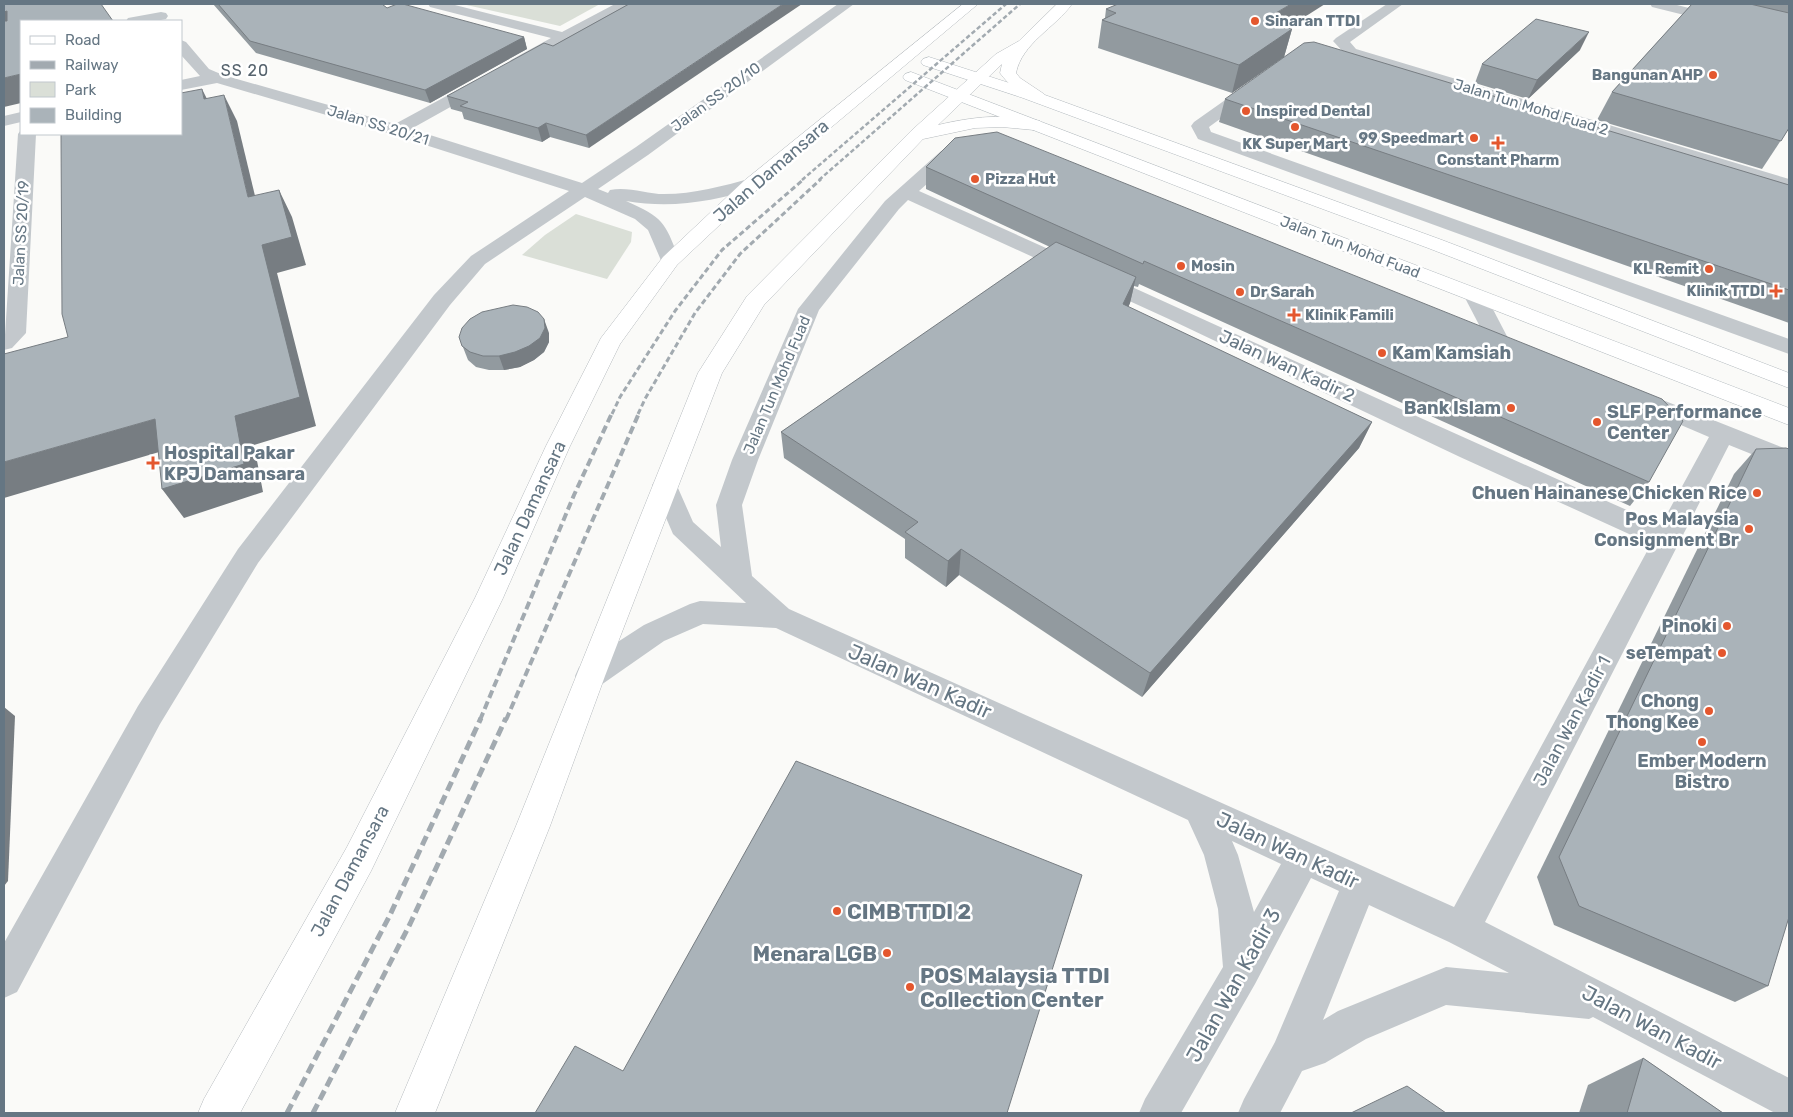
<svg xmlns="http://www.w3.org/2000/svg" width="1793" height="1117" viewBox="0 0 1793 1117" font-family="Rubik,sans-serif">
	<rect width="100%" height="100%" fill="#fafaf8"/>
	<g fill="#dadfd7">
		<polygon points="462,4 600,4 560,26"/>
		<polygon points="576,214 632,232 631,242 607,279 522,255 545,235"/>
	</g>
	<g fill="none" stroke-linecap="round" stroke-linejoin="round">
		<defs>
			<g id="secondary">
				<polygon points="929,57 1034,91 1442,240 1789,373 1789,388 1428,248 1023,98 923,65 921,62 923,59"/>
				<polygon points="911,72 1789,408 1789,425 905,80 903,77 905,74"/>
			</g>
			<g id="primary">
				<polygon points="963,4 978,4 759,188 677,265 620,344 570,446 503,598 371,871 240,1113 198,1113 204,1099 347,847 475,598 546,446 601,338 663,257 745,180"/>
				<path d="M 1057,4 L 1072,4 C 1055,28 1022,43 1016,73 L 1020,78 L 1044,94 L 1046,97 L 1044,100 C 1028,105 1009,85 1000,73 L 1002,64 L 938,125 C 971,117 1007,113 1040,121 L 1043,125 L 1040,129 L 1034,130 L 1002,127 L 975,128 L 923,139 L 764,305 L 722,373 L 605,676 L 550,826 L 435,1113 L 395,1113 L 516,826 L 698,373 L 747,296 L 911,131 L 996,54 L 1019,41 Z"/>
			</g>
		</defs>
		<use href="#secondary" stroke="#b3babf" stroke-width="1"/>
		<use href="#primary" stroke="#b5babe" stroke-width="1"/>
		<g fill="#c3c8cc" fill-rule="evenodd">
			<polygon points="428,4 451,4 562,32 615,4 632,4 630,7 517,68 511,66 509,63 511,60 551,38 430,7"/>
			<path d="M 838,4 L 854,4 L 648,155 L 598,189 L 608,193 L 610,190 C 627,186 647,194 664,194 C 694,194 723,186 752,178 L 759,180 L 761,184 L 759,188 C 712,201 674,209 626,201 C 665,218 665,223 680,261 L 677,265 L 670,267 L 663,265 L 648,230 L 635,219 L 585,197 L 485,264 L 450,305 L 258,563 L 160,724 L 17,992 L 4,998 L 4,943 L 138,706 L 238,549 L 434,295 L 471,256 L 569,191 L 391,134 L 217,83 L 181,90 L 181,80 L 200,76 L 181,55 L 181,40 L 186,42 L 209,69 L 223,75 L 395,124 L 476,80 L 488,80 L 490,83 L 488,86 L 411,129 L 582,183 L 636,147 Z"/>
			<polygon points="1387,4 1403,4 1350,42 1356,49 1789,179 1789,191 1346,55 1333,41 1336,38"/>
			<polygon points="1650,4 1673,4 1789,33 1789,41 1652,7"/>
			<polygon points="161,12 166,13 168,16 166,19 156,21 126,21 128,18"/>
			<polygon points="1251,84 1257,86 1259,89 1257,92 1209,127 1211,132 1789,339 1789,354 1198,139 1191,126 1194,122 1245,86"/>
			<polygon points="21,112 21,122 4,126 4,116"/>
			<polygon points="21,130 21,134 36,134 26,333 12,348 4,350 18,134"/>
			<path d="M 955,146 L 961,147 L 964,151 L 919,191 C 1166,301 1412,416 1661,525 L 1709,437 L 1634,405 L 1630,400 L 1634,395 L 1642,392 L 1650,395 L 1789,450 L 1789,469 L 1729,445 L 1485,922 L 1789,1078 L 1789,1113 L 1775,1113 L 1593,1017 L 1589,1019 L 1446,1005 L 1366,1039 L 1325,1063 L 1302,1071 L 1280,1113 L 1238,1113 L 1244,1099 L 1275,1042 L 1339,891 L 1311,878 L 1255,984 L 1181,1113 L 1139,1113 L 1145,1099 L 1223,967 L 1218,909 L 1204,855 L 1188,820 L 776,628 L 703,624 L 664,641 L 601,685 L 590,689 L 579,685 L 575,676 L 579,667 L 644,625 L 690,604 L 700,601 L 746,603 L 673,534 L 652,485 L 656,479 L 665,476 L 674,479 L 693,522 L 721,547 L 716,505 L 732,460 L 798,309 L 885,201 L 941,151 ZM 908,200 L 1171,320 L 1460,457 L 1651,544 L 1454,907 L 789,609 L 752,576 L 742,505 L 758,460 L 819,310 L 899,209 ZM 1232,841 L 1281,864 L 1254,912 L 1238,855 ZM 1369,905 L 1449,942 L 1509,973 L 1446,967 L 1338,1011 L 1323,1020 Z"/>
			<polygon points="1475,290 1483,291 1486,296 1510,342 1507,347 1499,349 1491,347 1488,342 1464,296 1467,291"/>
		</g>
		<use href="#secondary" fill="#fff" fill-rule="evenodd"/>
		<use href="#primary" fill="#fff" fill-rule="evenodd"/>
		<g stroke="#a2aab0" stroke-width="2.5" stroke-dasharray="4.5 2.5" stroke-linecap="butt">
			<polyline points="802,180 1006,4"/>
			<polyline points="819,180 1020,4"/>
		</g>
		<g stroke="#a2aab0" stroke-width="3" stroke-dasharray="5.5 3" stroke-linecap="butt">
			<polyline points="612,414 620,397 675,311 722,250 804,179"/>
			<polyline points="638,414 645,399 695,313 740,254 821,179"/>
		</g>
		<g stroke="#a2aab0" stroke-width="4" stroke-dasharray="8 4" stroke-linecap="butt">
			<polyline points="480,720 574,495 612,413"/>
			<polyline points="506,720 639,413"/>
		</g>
		<g stroke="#a2aab0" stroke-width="5" stroke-dasharray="10 5" stroke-linecap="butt">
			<polyline points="287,1113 390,915 481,718"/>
			<polyline points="313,1113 410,924 506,718"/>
		</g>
	</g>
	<g fill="#929a9f">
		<polygon points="213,4 382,4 387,8 524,37 527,49 430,103 256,53"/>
		<polygon points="629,4 589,148 550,137 542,142 464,119 462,112 451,109 447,96 553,46"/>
		<polygon points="1692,4 1789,4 1789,128 1762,169 1597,120 1612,92"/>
		<polygon points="1106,9 1288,28 1292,29 1284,57 1232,93 1098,48 1102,20 1105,18"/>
		<polygon points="1580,50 1528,99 1475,83 1482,64"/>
		<polygon points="1225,99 1789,185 1789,323 1219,122"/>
		<polygon points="955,138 1649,482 1630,506 1139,284 1138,287 1134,286 1130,303 1128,307 1372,422 1359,448 1142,697 959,575 946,587 905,558 905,539 784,458 781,432 1050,247 926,189 926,167"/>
		<polygon points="549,333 549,342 544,352 534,360 520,367 504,370 489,370 476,367 468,360 459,337"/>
		<polygon points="1756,449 1768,986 1735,1002 1554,925 1537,877 1734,474"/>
		<polygon points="1643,1058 1723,1113 1579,1113 1588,1085"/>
	</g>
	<g fill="#777d82">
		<polygon points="783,4 802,4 589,148 586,135"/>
		<polygon points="1291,4 1325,4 1256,48 1264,20"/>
		<polygon points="7,11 21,34 4,39 4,12"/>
		<polygon points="1292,29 1284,57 1232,93 1239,65"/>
		<polygon points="1589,32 1580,50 1528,99 1537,80"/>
		<polygon points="524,37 527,49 430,103 425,90"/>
		<polygon points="21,74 21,103 4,107 4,78"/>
		<polygon points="202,89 215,115 204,99"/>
		<polygon points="224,95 237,121 262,225 248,197"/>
		<polygon points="546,123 550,137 542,142 538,128"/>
		<polygon points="279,190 292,217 306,265 277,273 316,426 254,445 263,492 184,518 162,489 235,416 262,245"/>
		<polygon points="1136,277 1130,303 1118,331 1123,304"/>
		<polygon points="544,319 549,333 549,342 544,352 534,360 520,367 504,370 499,356"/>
		<polygon points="155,419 176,447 4,498 4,462"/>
		<polygon points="1372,422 1359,448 1142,697 1150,673"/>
		<polygon points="961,549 959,575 946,587 948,561"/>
		<polygon points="4,707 15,716 8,881 4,886"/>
	</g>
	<g fill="#aab3b9" stroke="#777d82">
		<polygon points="4,4 101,4 113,21 21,21 21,74 4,78 4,21 7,21 7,11 4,12"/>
		<polygon points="218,4 382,4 387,8 397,4 403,4 524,37 425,90 250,41"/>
		<polygon points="629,4 783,4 586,135 546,123 538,128 460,106 468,102 447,96 544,43 553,46"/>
		<polygon points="1118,4 1291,4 1264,20 1292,29 1239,65 1102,20 1116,13 1106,9"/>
		<polygon points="1692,4 1750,4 1789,13 1789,128 1781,141 1612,92"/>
		<polygon points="1536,19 1589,32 1537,80 1482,64"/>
		<polygon points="1314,42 1789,185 1789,290 1225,99 1304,43"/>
		<polygon points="202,89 204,99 224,95 248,197 279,190 292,237 262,245 300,397 235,416 244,464 162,489 155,419 4,462 4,354 68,337 62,314 61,134 181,134 181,93"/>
		<polygon points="997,132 1662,399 1683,421 1649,482 1144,261 1143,264 926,167 955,138"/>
		<polygon points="1056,242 1136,277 1123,304 1372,422 1150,673 961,549 948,561 905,532 918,522 781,432"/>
		<polygon points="513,305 527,307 538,312 544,319 545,328 540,338 529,346 515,352 499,356 483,356 470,352 462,346 459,337 462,328 470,319 482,312"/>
		<polygon points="1786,448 1789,449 1789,917 1768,986 1579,906 1559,857 1756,449"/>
		<polygon points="796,761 1082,875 1007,1113 535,1113 575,1046 623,1071"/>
		<polygon points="1643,1058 1723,1113 1627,1113"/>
		<polygon points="1407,1086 1446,1113 1351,1113"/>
	</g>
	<g fill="#e4572e" stroke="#fff" stroke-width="2">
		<circle cx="1255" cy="21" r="5"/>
		<circle cx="1713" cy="75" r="5"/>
		<circle cx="1246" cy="111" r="5"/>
		<circle cx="1295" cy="127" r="5"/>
		<circle cx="1474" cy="138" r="5"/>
		<path d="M1495.5 135.5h5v5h5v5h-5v5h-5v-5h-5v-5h5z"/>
		<circle cx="975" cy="179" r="5"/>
		<circle cx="1181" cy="266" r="5"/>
		<circle cx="1709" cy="269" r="5"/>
		<path d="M1773.5 283.5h5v5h5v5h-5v5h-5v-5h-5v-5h5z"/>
		<circle cx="1240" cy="292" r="5"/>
		<path d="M1291.5 307.5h5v5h5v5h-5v5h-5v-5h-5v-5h5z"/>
		<circle cx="1382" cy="353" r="5"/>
		<circle cx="1511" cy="408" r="5"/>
		<circle cx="1597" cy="422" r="5"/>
		<path d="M150.5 455.5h5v5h5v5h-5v5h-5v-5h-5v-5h5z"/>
		<circle cx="1757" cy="493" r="5"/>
		<circle cx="1749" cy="529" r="5"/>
		<circle cx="1727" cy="626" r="5"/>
		<circle cx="1722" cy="653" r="5"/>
		<circle cx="1709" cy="711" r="5"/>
		<circle cx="1702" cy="742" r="5"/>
		<circle cx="837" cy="911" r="5"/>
		<circle cx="887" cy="953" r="5"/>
		<circle cx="910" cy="987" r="5"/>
	</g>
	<g text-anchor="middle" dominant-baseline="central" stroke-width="5" stroke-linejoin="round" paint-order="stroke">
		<g font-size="15" font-weight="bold" fill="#657683" stroke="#fff" text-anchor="start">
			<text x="1265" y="21">Sinaran TTDI</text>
			<text x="1703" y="75" text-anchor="end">Bangunan AHP</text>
			<text x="1256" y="111">Inspired Dental</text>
			<text x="1464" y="138" text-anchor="end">99 Speedmart</text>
			<text x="1295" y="144" text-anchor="middle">KK Super Mart</text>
			<text x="1498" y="160" text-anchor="middle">Constant Pharm</text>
			<text x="985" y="179">Pizza Hut</text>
			<text x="1191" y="266">Mosin</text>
			<text x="1699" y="269" text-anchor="end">KL Remit</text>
			<text x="1765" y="291" text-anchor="end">Klinik TTDI</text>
			<text x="1250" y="292">Dr Sarah</text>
			<text x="1305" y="315">Klinik Famili</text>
		</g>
		<g font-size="15" fill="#657683" stroke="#fff">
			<text transform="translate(716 97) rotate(-36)">Jalan SS 20/10</text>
			<text transform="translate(1531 107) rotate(17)">Jalan Tun Mohd Fuad 2</text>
			<text transform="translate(378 125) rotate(17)">Jalan SS 20/21</text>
			<text transform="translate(21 233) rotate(-87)">Jalan SS 20/19</text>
			<text transform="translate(1350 247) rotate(21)">Jalan Tun Mohd Fuad</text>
			<text transform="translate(777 385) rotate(-67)">Jalan Tun Mohd Fuad</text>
		</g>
		<g font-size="16" letter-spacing="1" fill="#57646e" stroke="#fff">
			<text x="245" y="70">SS 20</text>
		</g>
		<g font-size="18" fill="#657683" stroke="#fff">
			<text transform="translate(771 171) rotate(-41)">Jalan Damansara</text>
			<text transform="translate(1287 366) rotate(25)">Jalan Wan Kadir 2</text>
			<text transform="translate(530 508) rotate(-65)">Jalan Damansara</text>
			<text transform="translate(1572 721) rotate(-62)">Jalan Wan Kadir 1</text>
			<text transform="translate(350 871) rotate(-62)">Jalan Damansara</text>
		</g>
		<g font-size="18" font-weight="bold" fill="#657683" stroke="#fff" text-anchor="end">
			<text x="1392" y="353" text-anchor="start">Kam Kamsiah</text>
			<text x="1501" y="408">Bank Islam</text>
			<text x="1607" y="412" text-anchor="start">SLF Performance<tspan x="1607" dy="21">Center</tspan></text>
			<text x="164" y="453" text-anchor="start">Hospital Pakar<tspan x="164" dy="21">KPJ Damansara</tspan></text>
			<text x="1747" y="493">Chuen Hainanese Chicken Rice</text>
			<text x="1739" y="519">Pos Malaysia<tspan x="1739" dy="21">Consignment Br</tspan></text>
			<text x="1717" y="626">Pinoki</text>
			<text x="1712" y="653">seTempat</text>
			<text x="1699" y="701">Chong<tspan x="1699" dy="21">Thong Kee</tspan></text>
			<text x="1702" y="761" text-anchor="middle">Ember Modern<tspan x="1702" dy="21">Bistro</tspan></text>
		</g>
		<g font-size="21" fill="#657683" stroke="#fff">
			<text transform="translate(920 681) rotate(24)">Jalan Wan Kadir</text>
			<text transform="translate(1288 850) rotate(25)">Jalan Wan Kadir</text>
			<text transform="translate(1233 985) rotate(-61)">Jalan Wan Kadir 3</text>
			<text transform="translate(1652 1027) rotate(28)">Jalan Wan Kadir</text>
		</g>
		<g font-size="21" font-weight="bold" fill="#657683" stroke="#fff" text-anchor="start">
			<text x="847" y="911">CIMB TTDI 2</text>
			<text x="877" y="953" text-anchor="end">Menara LGB</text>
			<text x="920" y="975">POS Malaysia TTDI<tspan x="920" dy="24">Collection Center</tspan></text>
		</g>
	</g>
	<rect width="1793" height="1117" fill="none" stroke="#657683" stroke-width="10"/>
	<rect x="20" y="20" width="162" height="115" fill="#ffffff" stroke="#c1c8cd"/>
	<rect x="30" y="36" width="25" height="8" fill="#ffffff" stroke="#c1c8cd"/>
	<text x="65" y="45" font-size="15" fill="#657683">Road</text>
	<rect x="30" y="61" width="25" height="8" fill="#a2aab0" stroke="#c1c8cd"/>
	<text x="65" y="70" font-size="15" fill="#657683">Railway</text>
	<rect x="30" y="82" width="25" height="15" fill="#dadfd7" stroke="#c1c8cd"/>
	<text x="65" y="95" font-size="15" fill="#657683">Park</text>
	<rect x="30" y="108" width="25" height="15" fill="#aab3b9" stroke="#c1c8cd"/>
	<text x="65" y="120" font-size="15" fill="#657683">Building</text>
</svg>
